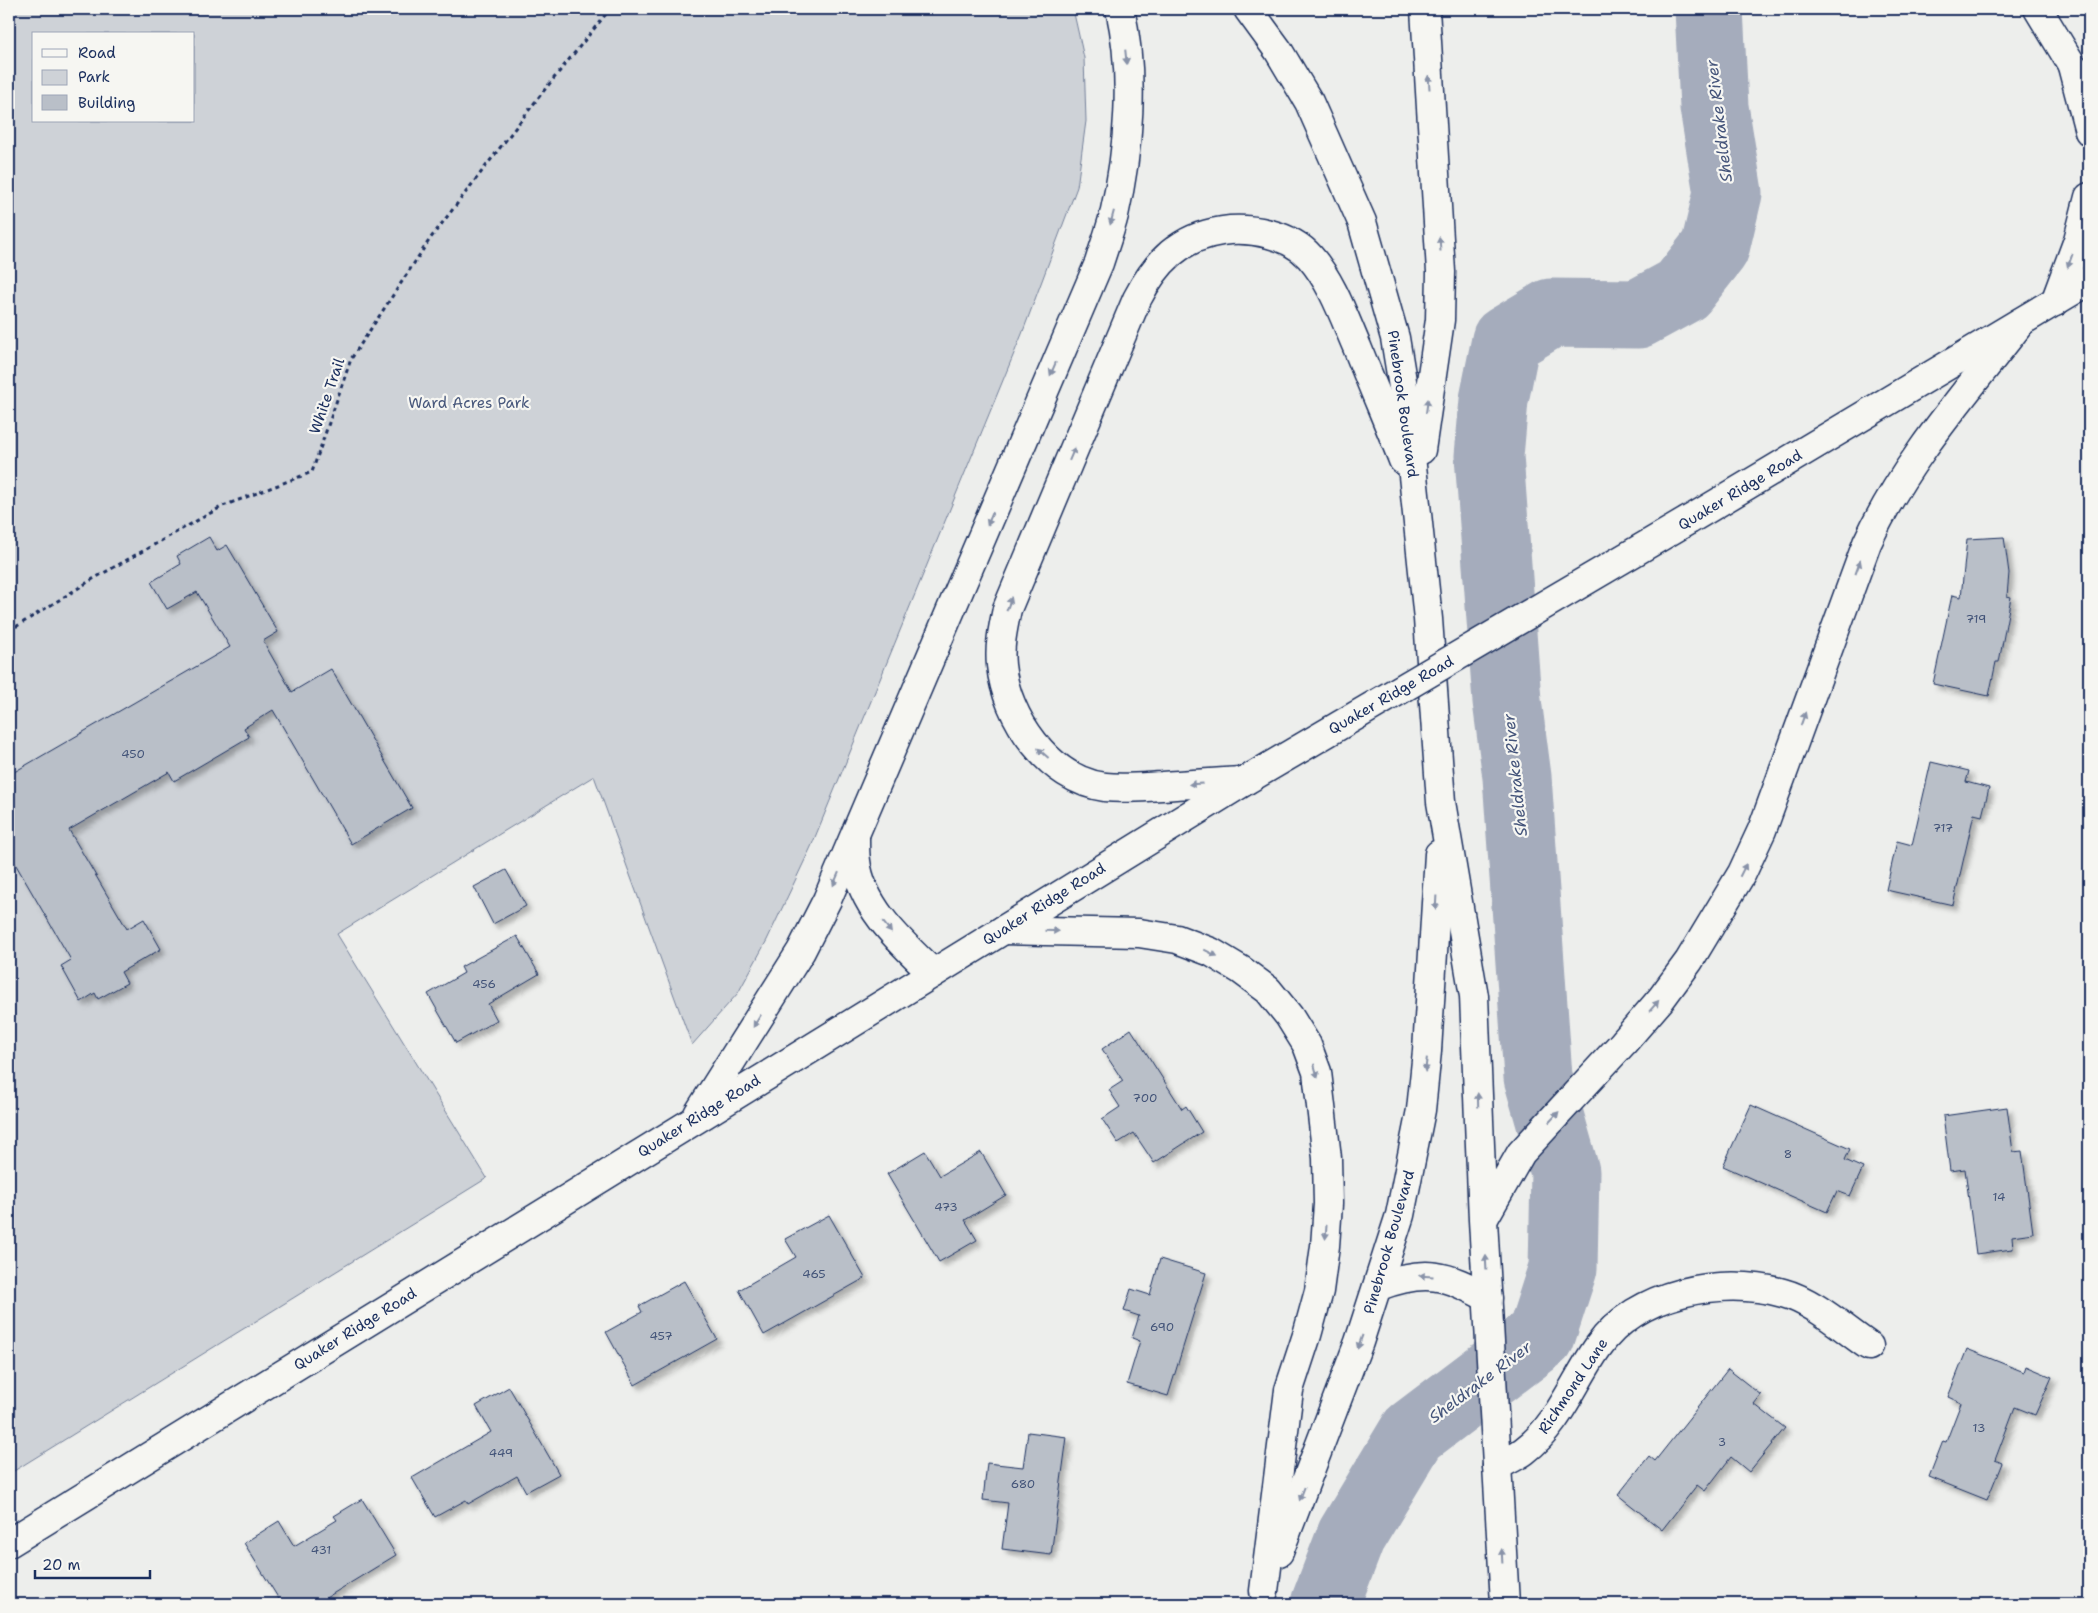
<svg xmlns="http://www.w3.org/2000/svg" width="2098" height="1613" viewBox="0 0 2098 1613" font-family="'Shantell Sans',sans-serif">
	<defs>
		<filter id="shadow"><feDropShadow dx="4.5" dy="4.5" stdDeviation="2.5" flood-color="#0004"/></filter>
	</defs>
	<rect width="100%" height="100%" fill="#edeeec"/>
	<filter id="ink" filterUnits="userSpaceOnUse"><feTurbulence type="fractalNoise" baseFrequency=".02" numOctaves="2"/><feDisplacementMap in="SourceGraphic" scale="10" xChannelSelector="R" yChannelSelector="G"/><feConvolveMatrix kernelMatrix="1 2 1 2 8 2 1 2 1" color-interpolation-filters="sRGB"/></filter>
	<g filter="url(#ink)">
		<path fill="#ced2d7" stroke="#74809a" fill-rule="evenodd" d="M 9,9 L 1073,9 L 1084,58 L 1086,121 L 1077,187 L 1022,334 L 811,847 L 767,940 L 738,993 L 692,1045 L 594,776 L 337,934 L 487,1178 L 9,1474 ZM 34,34 L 194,34 L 194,121 L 34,121 Z"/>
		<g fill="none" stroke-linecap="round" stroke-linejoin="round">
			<polyline stroke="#a5acbc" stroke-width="69" points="1325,1604 1351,1536 1413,1433 1541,1336 1563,1268 1565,1172 1538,1077 1517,777 1507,701 1489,456 1494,400 1506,340 1551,313 1638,314 1682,290 1715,248 1728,193 1714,107 1709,9"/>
		</g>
		<g fill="#b9bfc8" stroke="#1b2f5e" filter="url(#shadow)">
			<polygon points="209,537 217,551 227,545 278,632 263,641 292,692 331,669 412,808 351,844 273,710 244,728 249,737 174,781 169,772 69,830 127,929 144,919 161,949 121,972 127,983 98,999 95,993 81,1002 61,966 71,960 9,853 9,775 230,647 197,592 167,609 151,582 181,564 177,556"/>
			<polygon points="2004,537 2009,573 2007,596 2011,597 1999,662 1996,662 1989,696 1933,684 1952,595 1961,597 1967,539"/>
			<polygon points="1931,762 1969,771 1966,782 1989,788 1982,816 1974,814 1953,905 1886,890 1897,841 1912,845"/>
			<polygon points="506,870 526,906 493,924 474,887"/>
			<polygon points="517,936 539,974 488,1004 497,1020 456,1043 428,994 464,973 461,967"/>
			<polygon points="1131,1029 1182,1109 1186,1106 1202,1132 1154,1163 1134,1133 1118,1143 1102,1119 1120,1107 1109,1090 1123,1081 1102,1049"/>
			<polygon points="1751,1105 1850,1149 1845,1160 1863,1168 1850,1196 1837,1191 1827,1212 1723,1166"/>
			<polygon points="2007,1107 2013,1152 2022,1151 2033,1233 2012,1236 2013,1249 2012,1249 1976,1254 1965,1169 1950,1171 1943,1116"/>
			<polygon points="925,1151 940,1176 981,1152 1006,1195 965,1220 977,1240 939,1262 887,1174"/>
			<polygon points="829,1215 865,1278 764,1335 739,1290 796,1257 785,1239"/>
			<polygon points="1160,1259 1206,1273 1168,1396 1127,1384 1140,1341 1132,1338 1139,1316 1124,1311 1131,1289 1150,1295"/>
			<polygon points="684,1281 717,1339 635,1385 606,1332 642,1312 639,1306"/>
			<polygon points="1967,1349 2024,1372 2026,1366 2052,1377 2035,1415 2015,1407 1995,1460 2002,1463 1987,1500 1929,1477 1943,1441 1946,1442 1961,1403 1948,1397"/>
			<polygon points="1728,1369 1761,1395 1754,1404 1785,1428 1749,1472 1731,1457 1705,1491 1697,1485 1662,1530 1618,1495 1649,1456 1655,1461"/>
			<polygon points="509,1387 559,1474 526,1492 517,1476 468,1504 466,1500 435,1517 412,1478 491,1432 476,1406"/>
			<polygon points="1028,1432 1067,1437 1051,1555 1002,1549 1008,1503 983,1500 987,1463 1023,1467"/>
			<polygon points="362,1499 396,1555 316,1604 282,1604 244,1543 279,1521 294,1546 337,1520 334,1516"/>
		</g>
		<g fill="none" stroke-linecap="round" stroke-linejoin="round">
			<defs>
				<path id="street" d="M 1497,1466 C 1506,1461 1516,1457 1524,1451 C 1558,1426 1574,1381 1598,1347 C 1636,1292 1721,1276 1783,1293 C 1813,1301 1844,1329 1869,1346"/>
				<g id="secondary">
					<polyline points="1248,9 1278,50 1309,102 1362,222 1395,338 1405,399 1428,619 1441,802 1474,996 1483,1220 1505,1604"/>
					<polyline points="2038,9 2072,65 2089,85"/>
					<polyline points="2072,66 2089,131"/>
					<polyline points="2055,302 2078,240 2089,197"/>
					<polyline points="1421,450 1440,320 1441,272 1425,9"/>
					<polyline points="1689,520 2089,281"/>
					<path d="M 1241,781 C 1215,783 1188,784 1162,786 C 1143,787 1124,789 1105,787 C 1049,780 1006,717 1001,665 C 999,646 1003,628 1007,609 L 1137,299 C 1156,262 1180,237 1222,231 C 1250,227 1290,234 1310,257 C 1332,282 1344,317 1357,347 C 1372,385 1388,422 1403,460"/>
					<path d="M 855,838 C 855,846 855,854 856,861 C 861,907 902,943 933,973"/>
					<polyline points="1003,930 1139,933 1177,939 1211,952 1241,970 1268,990 1289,1016 1307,1045 1317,1072 1327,1158 1328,1204 1325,1246 1319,1291 1307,1335 1289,1390 1264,1591"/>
					<path d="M 698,1114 L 801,951 L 827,900 L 1099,263 C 1104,247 1110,231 1114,215 C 1129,150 1135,75 1120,9"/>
					<path d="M 1484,1218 L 1521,1153 L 1623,1043 L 1661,999 L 1689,961 L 1742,873 L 1762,830 L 1867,543 C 1904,462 1966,393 2021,322"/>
					<path d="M 1379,1286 C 1425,1269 1446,1274 1488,1298"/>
					<polyline points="9,1543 1245,781"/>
					<polyline points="1279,1552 1359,1342 1400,1215 1421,1110 1427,1051 1439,854"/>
				</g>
			</defs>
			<use href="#street" stroke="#1b2f5e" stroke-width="31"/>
			<use href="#secondary" stroke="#1b2f5e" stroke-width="31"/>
			<polyline stroke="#1b2f5e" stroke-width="3" stroke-dasharray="4 4" stroke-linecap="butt" points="9,631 93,579 223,506 312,472 351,359 430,239 542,93 610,9"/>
			<use href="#street" stroke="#f6f6f2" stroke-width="28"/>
			<use href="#secondary" stroke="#f6f6f2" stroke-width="28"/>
			<defs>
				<polyline id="secondary-bridge" points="1245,781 1689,520"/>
			</defs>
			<use href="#secondary-bridge" stroke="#1b2f5e" stroke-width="31" stroke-linecap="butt"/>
			<use href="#secondary-bridge" stroke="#f6f6f2" stroke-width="28"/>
		</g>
		<defs><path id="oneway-solid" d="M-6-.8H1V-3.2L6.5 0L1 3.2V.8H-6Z" transform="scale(1.25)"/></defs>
		<g fill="#8892a8">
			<use href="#oneway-solid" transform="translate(1126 57) rotate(84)"/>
			<use href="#oneway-solid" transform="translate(1429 82) rotate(-94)"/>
			<use href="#oneway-solid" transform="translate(1112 218) rotate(105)"/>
			<use href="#oneway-solid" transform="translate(1440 244) rotate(-94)"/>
			<use href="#oneway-solid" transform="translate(2070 261) rotate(110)"/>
			<use href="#oneway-solid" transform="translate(1053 369) rotate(113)"/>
			<use href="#oneway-solid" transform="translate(1427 406) rotate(-82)"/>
			<use href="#oneway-solid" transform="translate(1072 454) rotate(-67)"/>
			<use href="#oneway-solid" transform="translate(990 519) rotate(113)"/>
			<use href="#oneway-solid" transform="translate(1858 567) rotate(-70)"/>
			<use href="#oneway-solid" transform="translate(1009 604) rotate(-70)"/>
			<use href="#oneway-solid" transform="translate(1803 719) rotate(-70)"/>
			<use href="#oneway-solid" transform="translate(1043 753) rotate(-138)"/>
			<use href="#oneway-solid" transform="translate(1196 784) rotate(177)"/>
			<use href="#oneway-solid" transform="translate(1743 870) rotate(-63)"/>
			<use href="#oneway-solid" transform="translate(836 879) rotate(113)"/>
			<use href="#oneway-solid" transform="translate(1436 903) rotate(93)"/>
			<use href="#oneway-solid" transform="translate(887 927) rotate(52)"/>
			<use href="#oneway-solid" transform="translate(1052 931) rotate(2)"/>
			<use href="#oneway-solid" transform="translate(1211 953) rotate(26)"/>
			<use href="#oneway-solid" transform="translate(1654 1006) rotate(-49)"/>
			<use href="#oneway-solid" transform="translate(757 1021) rotate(122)"/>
			<use href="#oneway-solid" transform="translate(1426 1065) rotate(97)"/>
			<use href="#oneway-solid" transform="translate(1316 1071) rotate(74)"/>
			<use href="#oneway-solid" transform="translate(1478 1100) rotate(-92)"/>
			<use href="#oneway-solid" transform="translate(1554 1117) rotate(-47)"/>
			<use href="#oneway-solid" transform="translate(1326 1232) rotate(94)"/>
			<use href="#oneway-solid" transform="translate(1486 1262) rotate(-93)"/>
			<use href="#oneway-solid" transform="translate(1426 1276) rotate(-177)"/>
			<use href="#oneway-solid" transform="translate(1360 1342) rotate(110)"/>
			<use href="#oneway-solid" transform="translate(1302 1494) rotate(111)"/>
			<use href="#oneway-solid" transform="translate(1502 1556) rotate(-93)"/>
		</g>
	</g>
	<g text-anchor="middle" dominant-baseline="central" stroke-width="4.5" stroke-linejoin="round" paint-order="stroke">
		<g font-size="12" fill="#425378">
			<text x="1976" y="619">719</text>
			<text x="133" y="754">450</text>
			<text x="1943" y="828">717</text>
			<text x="484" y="984">456</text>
			<text x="1145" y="1098">700</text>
			<text x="1788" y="1154">8</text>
			<text x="1999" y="1197">14</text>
			<text x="946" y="1207">473</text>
			<text x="814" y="1274">465</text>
			<text x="1162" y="1327">690</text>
			<text x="661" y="1336">457</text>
			<text x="1979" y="1428">13</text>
			<text x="1722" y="1442">3</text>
			<text x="501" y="1453">449</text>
			<text x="1023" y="1484">680</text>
			<text x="321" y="1550">431</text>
		</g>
		<g font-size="15" fill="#1b2f5e" stroke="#f6f6f2">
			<text transform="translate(327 396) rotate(-71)">White Trail</text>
			<text transform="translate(1403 404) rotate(82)">Pinebrook Boulevard</text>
			<text transform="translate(1740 490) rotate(-31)">Quaker Ridge Road</text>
			<text transform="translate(1391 695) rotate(-30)">Quaker Ridge Road</text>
			<text transform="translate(1044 904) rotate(-32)">Quaker Ridge Road</text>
			<text transform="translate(699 1116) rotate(-32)">Quaker Ridge Road</text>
			<text transform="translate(1389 1242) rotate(-74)">Pinebrook Boulevard</text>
			<text transform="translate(355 1329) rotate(-32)">Quaker Ridge Road</text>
			<text transform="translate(1573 1386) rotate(-56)">Richmond Lane</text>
		</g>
		<g font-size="15" fill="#48587c" stroke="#f6f6f2">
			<text x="469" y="403">Ward Acres Park</text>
		</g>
		<g font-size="16" font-style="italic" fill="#44547a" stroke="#f6f6f2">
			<text transform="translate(1719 121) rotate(-97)">Sheldrake River</text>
			<text transform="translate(1515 775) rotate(-96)">Sheldrake River</text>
			<text transform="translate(1480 1382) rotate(-37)">Sheldrake River</text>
		</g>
	</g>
	<rect width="2098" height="1613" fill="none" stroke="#f6f6f2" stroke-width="30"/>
	<rect x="15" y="15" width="2068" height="1583" fill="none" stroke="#1b2f5e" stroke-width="2" filter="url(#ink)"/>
	<rect x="32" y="32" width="162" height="90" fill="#f6f6f2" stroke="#9ea6b7"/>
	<rect x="42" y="49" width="25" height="8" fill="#f6f6f2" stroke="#9ea6b7"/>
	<text x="78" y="58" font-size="15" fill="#1b2f5e">Road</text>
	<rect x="42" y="70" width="25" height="15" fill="#ced2d7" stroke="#9ea6b7"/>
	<text x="78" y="82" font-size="15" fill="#1b2f5e">Park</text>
	<rect x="42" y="95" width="25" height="15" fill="#b9bfc8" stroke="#9ea6b7"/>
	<text x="78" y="108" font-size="15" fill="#1b2f5e">Building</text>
	<path d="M35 1570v8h115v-8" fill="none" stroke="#1b2f5e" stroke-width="2.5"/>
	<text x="42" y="1570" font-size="15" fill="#1b2f5e" stroke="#f6f6f2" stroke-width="4" paint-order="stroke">20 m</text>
</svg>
